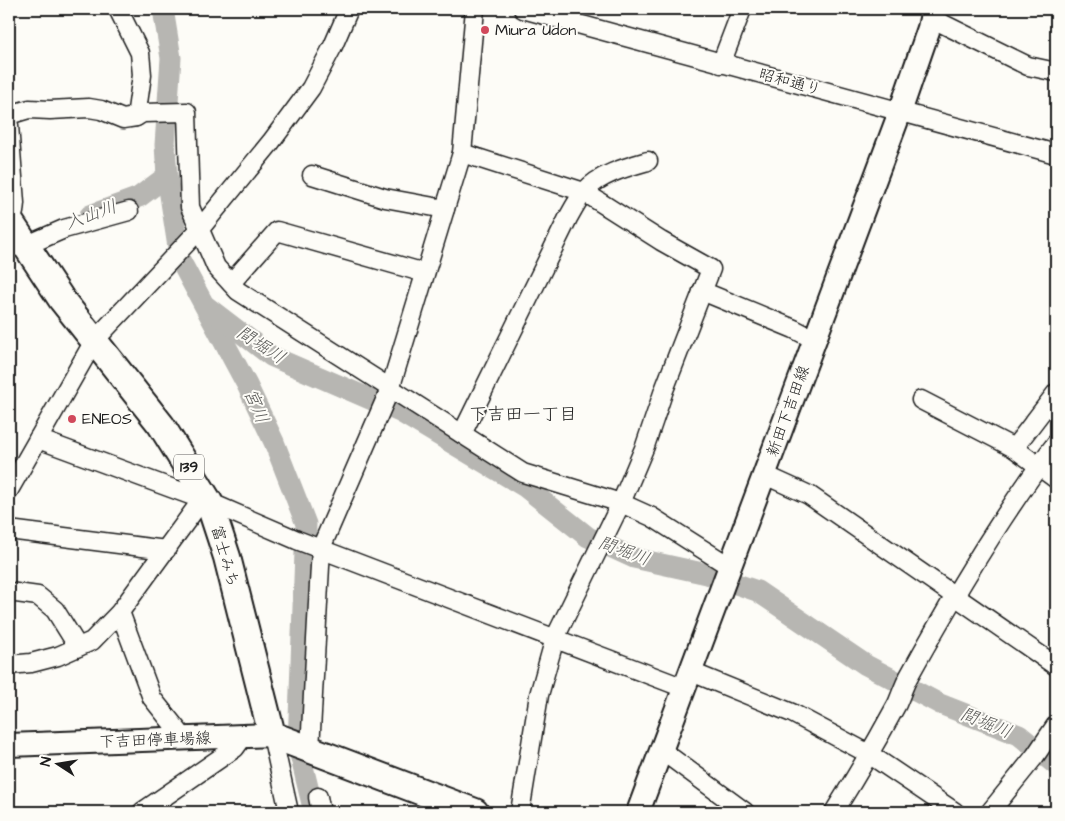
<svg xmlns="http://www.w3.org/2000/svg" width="1065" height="821" viewBox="0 0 1065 821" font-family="'Architects Daughter','Klee One',sans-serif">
	<rect width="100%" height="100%" fill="#fdfcf7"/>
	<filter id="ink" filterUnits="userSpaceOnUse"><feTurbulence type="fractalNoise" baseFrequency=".02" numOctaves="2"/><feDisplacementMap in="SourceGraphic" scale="10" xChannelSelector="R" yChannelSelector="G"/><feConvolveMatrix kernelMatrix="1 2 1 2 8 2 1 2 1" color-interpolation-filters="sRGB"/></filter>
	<g filter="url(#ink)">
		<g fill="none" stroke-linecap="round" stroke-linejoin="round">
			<g stroke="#b7b6b2" stroke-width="21">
				<polyline points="163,9 171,58 165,145 167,176 180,260 247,385 274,442 306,524 298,746 314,812"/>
				<polyline points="90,215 139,197 167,176"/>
				<polyline points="206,306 271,356 400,412 525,487 588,537 634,558 707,574 757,591 866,665 940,704 1019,735 1056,765"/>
			</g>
			<defs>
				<g id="minor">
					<polyline points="118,9 140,53 142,75 136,117"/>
					<polyline points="523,9 1056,154"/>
					<polyline points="931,18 1028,66 1056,72"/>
					<polyline points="721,64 742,9"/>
					<polyline points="9,115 29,109 50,110 89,108 101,110 123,119 136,117 143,113 187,112 190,207 216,267 238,291 523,473 621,503 652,517 729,566"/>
					<polyline points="9,125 15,203 14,212 9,218"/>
					<polyline points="462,153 584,192 661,241 711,269 664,390 645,446 621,503 555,638 539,695 520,812"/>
					<polyline points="312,175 385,198 445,209"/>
					<polyline points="9,247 25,246 64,229 129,211"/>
					<polyline points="231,283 277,231 425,273"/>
					<polyline points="702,291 794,329 815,340"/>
					<polyline points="921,400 1014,448 1056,479"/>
					<path d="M 462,434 L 568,218 C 573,209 578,199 585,191 C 600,174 627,167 648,161"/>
					<polyline points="38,439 209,502 297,540 684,688"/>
					<polyline points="1014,448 1056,393"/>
					<polyline points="765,475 809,495 1056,666"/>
					<polyline points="9,490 94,341 199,230 271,142 311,88 333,46 349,9"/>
					<polyline points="9,530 166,550"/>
					<polyline points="9,592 38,596 55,610 78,647"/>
					<polyline points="120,612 152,698 184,738"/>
					<polyline points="9,665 31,663 58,656 92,641 120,612 201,501"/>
					<polyline points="689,671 792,713 869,754 955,812"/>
					<polyline points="272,735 289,812"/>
					<polyline points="310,749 321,548 390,389 462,153 475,9"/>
					<polyline points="661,750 745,812"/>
					<polyline points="318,797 321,812"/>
					<polyline points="142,812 235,748 243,737"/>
					<path d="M 834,812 C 856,777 877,741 897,704 C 901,695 904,685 909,676 C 952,598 1002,514 1056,443"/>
					<polyline points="990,812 1035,756 1056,725"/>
				</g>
				<g id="major">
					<polyline points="9,745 272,735"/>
					<polyline points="638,812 900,112 929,28 933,9"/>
				</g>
				<polyline id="highway" points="9,220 62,300 161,425 209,502 227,557 272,735 475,812"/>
			</defs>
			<use href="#minor" stroke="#1c1c1c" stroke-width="21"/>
			<use href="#major" stroke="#1c1c1c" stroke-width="26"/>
			<use href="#highway" stroke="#1c1c1c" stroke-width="30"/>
			<use href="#minor" stroke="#fdfcf7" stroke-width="18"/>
			<use href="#major" stroke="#fdfcf7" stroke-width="22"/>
			<use href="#highway" stroke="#fdfcf7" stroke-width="26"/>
		</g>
	</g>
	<g fill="#d1495b" stroke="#fdfcf7" stroke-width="2">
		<circle cx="485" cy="30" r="5"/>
		<circle cx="72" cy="419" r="5"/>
	</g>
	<g text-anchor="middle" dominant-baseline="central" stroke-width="4" stroke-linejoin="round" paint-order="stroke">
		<rect fill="#fdfcf7" stroke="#605f5e" stroke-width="1" x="174" y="454.5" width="30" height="25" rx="4"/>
		<g font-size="15" font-weight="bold" fill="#1c1c1c">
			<text x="189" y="467">139</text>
		</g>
		<g font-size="16" fill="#1c1c1c" stroke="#fdfcf7" text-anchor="start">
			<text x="495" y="30">Miura Udon</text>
			<text x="82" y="419">ENEOS</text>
		</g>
		<g font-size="16" fill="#1c1c1c" stroke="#fdfcf7">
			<text transform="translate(790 82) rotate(15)">昭和通り</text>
			<text transform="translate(788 411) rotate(-70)">新田下吉田線</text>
			<text transform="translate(225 556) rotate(74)">富士みち</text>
			<text transform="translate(155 740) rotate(-2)">下吉田停車場線</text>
		</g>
		<g font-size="18" font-style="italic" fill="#5a5a58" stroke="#fdfcf7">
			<text transform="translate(91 215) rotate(-20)">入山川</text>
			<text transform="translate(261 345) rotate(33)">間堀川</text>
			<text transform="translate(256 406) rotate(67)">宮川</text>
			<text transform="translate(624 551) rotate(20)">間堀川</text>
			<text transform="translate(986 723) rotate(22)">間堀川</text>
		</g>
		<g font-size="18" fill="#1c1c1c" stroke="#fdfcf7">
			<text x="523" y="414">下吉田一丁目</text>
		</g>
	</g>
	<rect width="1065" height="821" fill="none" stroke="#fdfcf7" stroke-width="30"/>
	<rect x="15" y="15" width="1035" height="791" fill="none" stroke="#1c1c1c" stroke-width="2" filter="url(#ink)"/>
	<g transform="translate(58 764) rotate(282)" stroke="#fdfcf7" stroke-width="4" paint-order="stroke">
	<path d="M0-4L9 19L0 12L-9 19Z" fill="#1c1c1c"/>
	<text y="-8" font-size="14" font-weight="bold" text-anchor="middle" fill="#1c1c1c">N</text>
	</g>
</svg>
